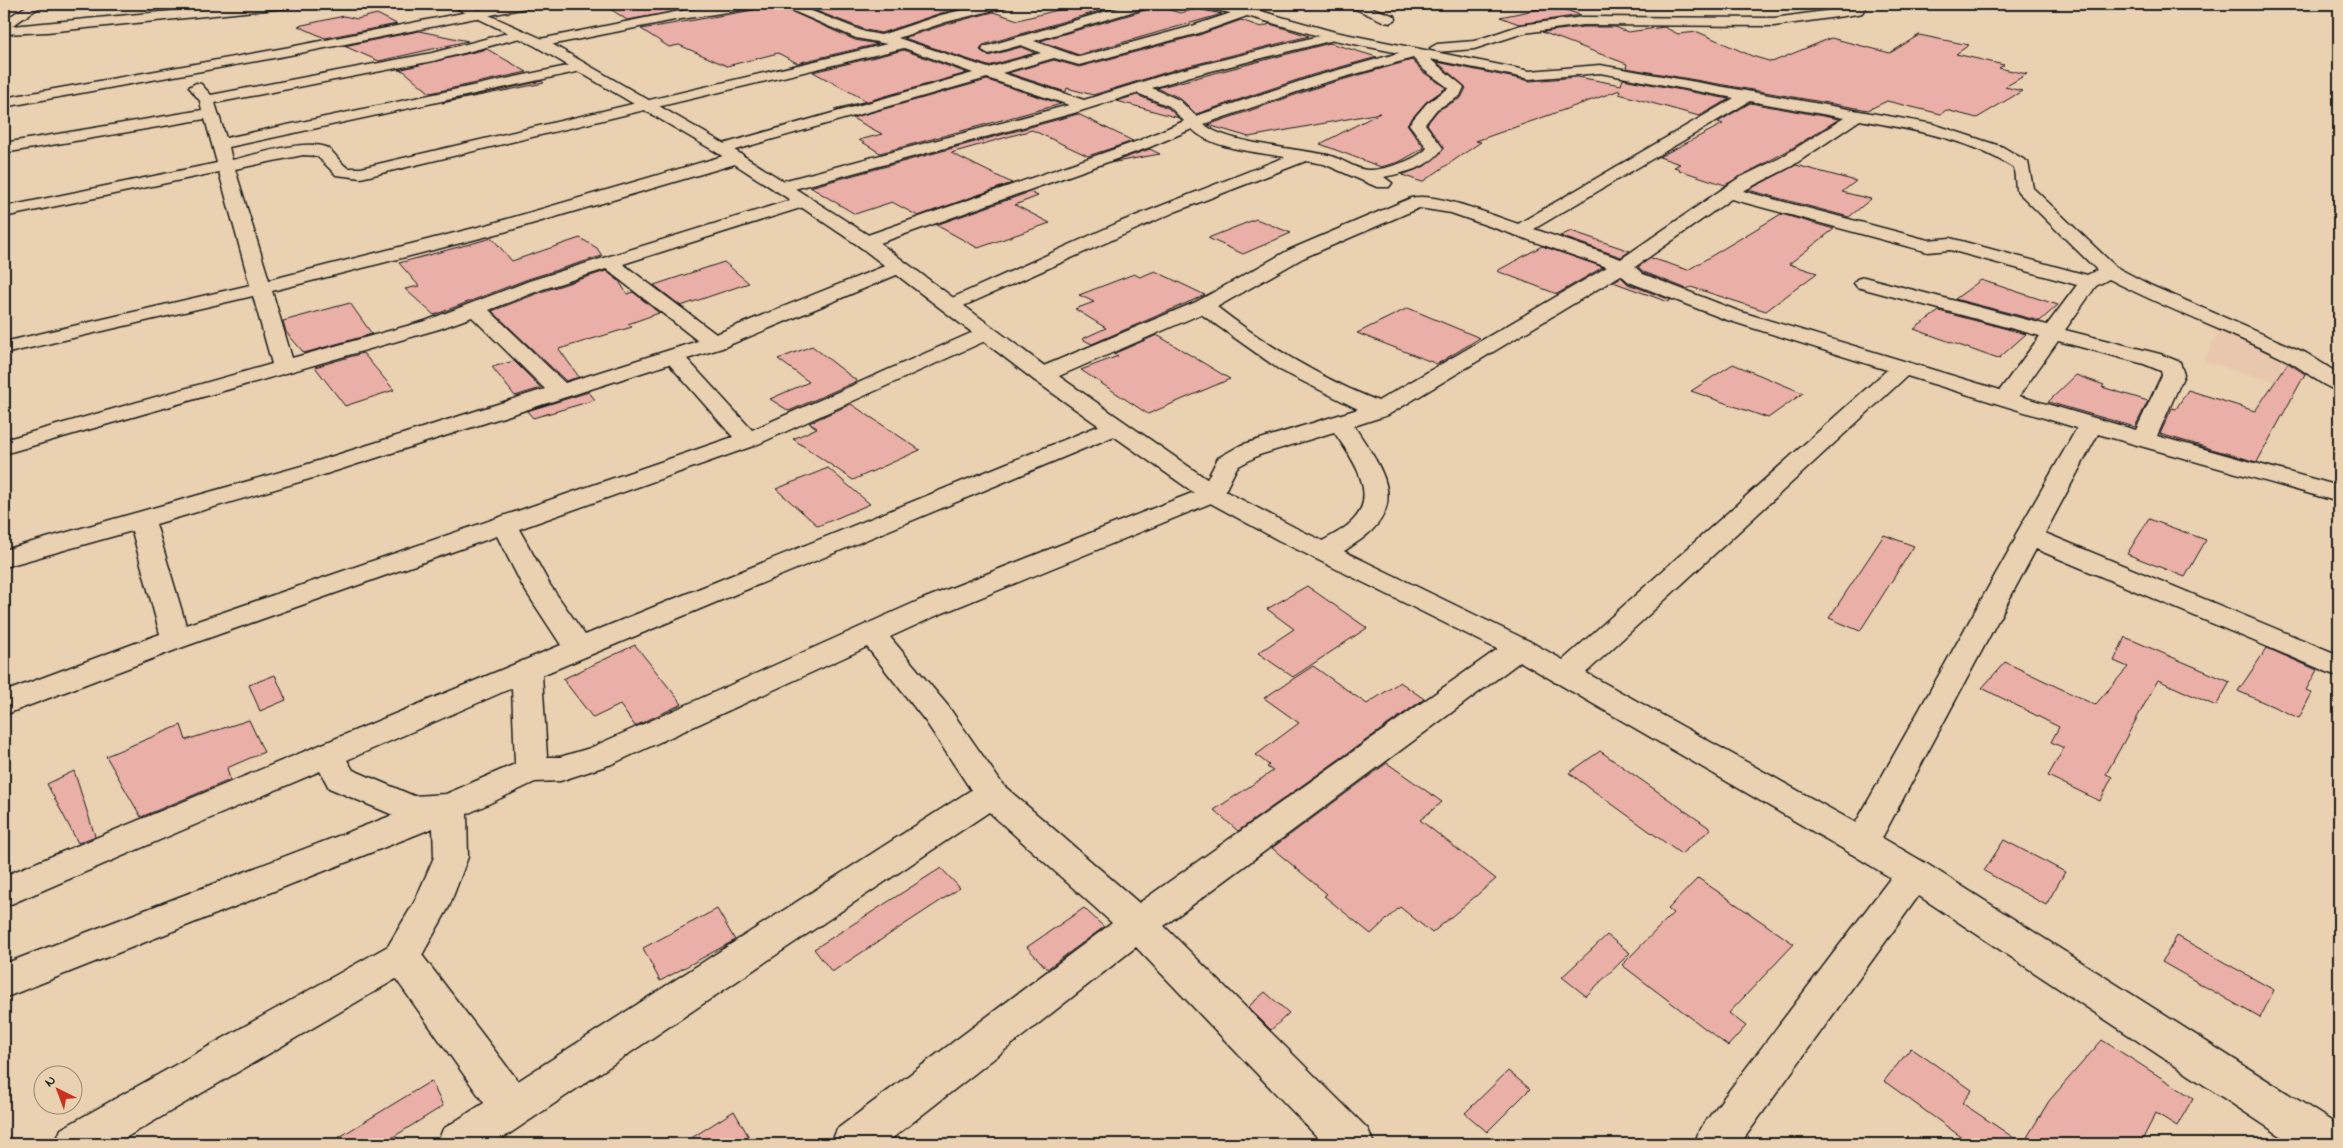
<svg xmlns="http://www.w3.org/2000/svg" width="2343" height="1148" viewBox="0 0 2343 1148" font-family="'Indie Flower',sans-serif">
	<rect width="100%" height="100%" fill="#e9d1b1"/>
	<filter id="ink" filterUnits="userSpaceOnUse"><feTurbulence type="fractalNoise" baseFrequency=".02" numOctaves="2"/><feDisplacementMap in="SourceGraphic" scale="10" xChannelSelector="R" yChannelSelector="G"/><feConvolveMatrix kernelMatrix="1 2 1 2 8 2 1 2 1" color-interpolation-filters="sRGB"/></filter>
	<g filter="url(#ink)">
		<polygon fill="#e9c7ae" points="2223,323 2311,357 2295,388 2204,361"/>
		<g fill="#eaafa7" stroke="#1c1c1c">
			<polygon points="603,4 719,4 627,20"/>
			<polygon points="762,4 775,4 855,40 878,44 797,63 778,53 727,66 679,45 669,47 641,29 754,10"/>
			<polygon points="798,4 965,4 971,6 941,13 881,33 866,30"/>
			<polygon points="1082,4 1106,9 983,45 980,50 988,56 1021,47 1035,53 988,66 904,38 947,24 993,12 1018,20"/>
			<polygon points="1153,5 1180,13 1197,9 1222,14 1079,55 1040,41 1149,9"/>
			<polygon points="1554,6 1581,15 1519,24 1500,17"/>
			<polygon points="377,14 397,24 325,38 298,26 344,16 357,19"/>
			<polygon points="1241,20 1261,27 1270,24 1309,36 1177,69 1093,95 1067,88 1066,92 1008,73 1054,60 1079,67 1199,35"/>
			<polygon points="1583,27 1615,27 1628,32 1664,27 1678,34 1698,32 1752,56 1772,62 1831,38 1890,53 1919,35 1969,45 1956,54 2004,65 1999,68 2027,74 2005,87 2022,91 1977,118 1946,110 1941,114 1887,101 1868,110 1626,68 1627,64 1542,32"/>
			<polygon points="419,31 468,41 379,61 344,46"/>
			<polygon points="1330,43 1377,57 1312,75 1196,114 1180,98 1157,88"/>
			<polygon points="487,49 527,72 430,93 404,71 398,70"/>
			<polygon points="904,50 967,73 836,110 834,109 867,101 813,72"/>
			<polygon points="1412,60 1423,72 1446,88 1426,102 1407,124 1424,148 1399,162 1381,167 1320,144 1380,113 1249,137 1208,125 1324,85"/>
			<polygon points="1437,62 1530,81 1578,77 1621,85 1623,79 1729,99 1699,116 1619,94 1620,90 1476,141 1481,142 1422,182 1402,175 1425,166 1444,149 1427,124 1438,110 1461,98 1466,88"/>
			<polygon points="987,80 1061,104 880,153 859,140 882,134 852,118"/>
			<polygon points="542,81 544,83 442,103"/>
			<polygon points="1137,95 1168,108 1179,118 1117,101"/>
			<polygon points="1750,103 1839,119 1789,150 1725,185 1679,170 1680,169 1674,167 1680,164 1659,157 1723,124 1718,122"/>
			<polygon points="1078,114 1133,141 1088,156 1032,130 951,153 1012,183 918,216 892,202 855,214 810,187"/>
			<polygon points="1150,149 1160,154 1110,163"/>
			<polygon points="1796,165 1856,181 1842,192 1871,199 1849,217 1748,190"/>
			<polygon points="1030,192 1038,196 1015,205 1050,223 978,248 936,225"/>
			<polygon points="1781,214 1834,229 1789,264 1817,273 1766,311 1691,287 1687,289 1644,272 1638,267 1651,258 1688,270"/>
			<polygon points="1256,219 1291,233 1243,254 1208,238"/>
			<polygon points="1571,231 1630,251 1621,257 1560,236"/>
			<polygon points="492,238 512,261 580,238 597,248 602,256 528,279 434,315 405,289 419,286 399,263"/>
			<polygon points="1542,246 1603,267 1557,294 1497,271"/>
			<polygon points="724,262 749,283 681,306 654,285"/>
			<polygon points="606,271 619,281 627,294 633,292 659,313 628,324 632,327 559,349 579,377 566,381 492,311 544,291"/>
			<polygon points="1155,271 1205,295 1092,344 1082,339 1106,328 1075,309 1094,302 1079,295 1134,274 1140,277"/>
			<polygon points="1621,277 1628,284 1671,300 1668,302 1613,282"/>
			<polygon points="1981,280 2058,305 2040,321 1955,299"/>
			<polygon points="350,303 372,334 304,353 286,332 283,321"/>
			<polygon points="1408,308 1480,338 1437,364 1357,333"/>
			<polygon points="1939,311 2026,334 1998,359 1914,329"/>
			<polygon points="1157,335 1230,379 1148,414 1081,370 1118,356 1113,354"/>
			<polygon points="812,346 857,381 789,411 770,399 809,382 778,359"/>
			<polygon points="363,353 394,390 345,406 315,367"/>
			<polygon points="514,361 541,388 515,396 492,367"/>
			<polygon points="2288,363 2305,374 2257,462 2160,434 2172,408 2176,409 2188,390 2255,411"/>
			<polygon points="1733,364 1803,393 1768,418 1691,391"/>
			<polygon points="2076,375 2104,385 2102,387 2148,401 2135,427 2048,402"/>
			<polygon points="589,392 595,400 533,418 527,411"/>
			<polygon points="851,404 920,450 853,480 793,439 817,428 809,423"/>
			<polygon points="828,468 870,504 818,526 776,489"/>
			<polygon points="2149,519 2206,540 2185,577 2127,554"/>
			<polygon points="1884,535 1914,546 1860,631 1829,618"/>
			<polygon points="1307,586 1367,628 1293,677 1258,653 1294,629 1267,609"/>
			<polygon points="2125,637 2230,682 2216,706 2158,680 2106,774 2112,777 2100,801 2048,776 2064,748 2051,742 2059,727 1982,688 2005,662 2095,705 2128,667 2114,661"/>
			<polygon points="635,645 682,704 635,726 620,705 593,718 563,679"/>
			<polygon points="2267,648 2317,670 2306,690 2312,693 2299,718 2238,691"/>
			<polygon points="1313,666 1367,704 1400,682 1424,699 1238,831 1214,810 1273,771 1267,767 1269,765 1256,755 1299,723 1264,698"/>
			<polygon points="275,675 286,700 260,711 249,685"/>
			<polygon points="249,720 264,752 227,768 230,780 141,817 106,756 181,725 186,740"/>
			<polygon points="1600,751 1711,829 1681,854 1569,773"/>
			<polygon points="1387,763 1442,802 1420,820 1496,879 1432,933 1400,907 1371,934 1324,896 1327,894 1272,848"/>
			<polygon points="74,771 95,836 78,843 47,784"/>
			<polygon points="2004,840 2065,872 2046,905 1984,871"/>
			<polygon points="941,868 960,888 832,972 814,949"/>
			<polygon points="1698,878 1794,944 1729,1013 1746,1026 1728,1046 1622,965 1673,913 1668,909"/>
			<polygon points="1084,908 1104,927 1047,969 1027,947"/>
			<polygon points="717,909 735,940 660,981 643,948"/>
			<polygon points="1607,935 1630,953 1586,996 1562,977"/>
			<polygon points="2177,936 2274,990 2260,1018 2162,962"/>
			<polygon points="1265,992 1289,1013 1271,1030 1248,1007"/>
			<polygon points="2102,1040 2193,1098 2177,1126 2156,1113 2140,1144 1971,1144 1884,1081 1911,1048 1972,1090 1962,1103 2023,1144 2049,1101"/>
			<polygon points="1508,1071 1530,1089 1487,1132 1465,1113"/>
			<polygon points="431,1081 443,1106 382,1144 328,1144"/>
			<polygon points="734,1111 753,1144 682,1144"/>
		</g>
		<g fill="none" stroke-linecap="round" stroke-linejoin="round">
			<defs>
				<g id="street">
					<polygon points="30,4 44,4 12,26 246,4 291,4 285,8 47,32 4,34 4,20"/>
					<polygon points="508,4 532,4 526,8 290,55 4,107 4,98 290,47"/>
					<polygon points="731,4 760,4 754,8 675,20 540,47 533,43 540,39 675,12"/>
					<path d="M 777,4 L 794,4 L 865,32 L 881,35 L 941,15 L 988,4 L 1008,4 L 1006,7 L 946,22 L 898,38 L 988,68 L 1041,53 L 1021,45 L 989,54 L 982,50 L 984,47 L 1131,4 L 1150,4 L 1148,7 L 1034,41 L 1079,57 L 1189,27 L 1231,13 L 1197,7 L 1195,4 L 1221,4 L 1257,10 L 1335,32 L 1530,71 L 1600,65 L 1933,124 L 2003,147 L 2028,162 L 2033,188 L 2116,267 L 2152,286 L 2306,353 L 2339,374 L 2339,391 C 2321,386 2306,371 2290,362 C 2231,332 2168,310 2109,279 L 2096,286 L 2065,330 L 2160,354 L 2180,362 L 2184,375 L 2157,436 L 2339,486 L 2339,502 L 2098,434 L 2045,533 L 2339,655 L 2339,677 L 2036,549 L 1874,853 L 1862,857 L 1850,853 L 1845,843 L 1850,833 L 2016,538 L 2015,536 L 2077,428 L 1907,376 L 1576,682 L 1565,685 L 1554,682 L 1550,675 L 1554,668 L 1887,370 L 1724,319 L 1629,282 L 1621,275 L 1388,415 L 1354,426 C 1384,471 1412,508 1353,545 C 1340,554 1330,562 1314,558 L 1311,552 L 1314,546 C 1328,537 1346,530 1356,517 C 1377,490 1349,454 1334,432 L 1259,455 L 1237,467 L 1221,499 L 938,615 L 890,637 L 948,706 L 1003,785 L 1139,903 L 1509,641 L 1519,638 L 1529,641 L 1534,648 L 1529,655 L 1164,926 L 1368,1129 L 1374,1144 L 1324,1144 L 1136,947 L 885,1144 L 831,1144 L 837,1129 L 1112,923 L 989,812 L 494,1144 L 437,1144 L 443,1129 L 484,1103 L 396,979 L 115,1144 L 55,1144 L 61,1129 L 388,946 L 415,901 L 434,857 L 433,828 L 4,998 L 4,964 L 393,815 L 329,788 L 320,771 L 4,907 L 4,876 L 561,645 L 523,587 L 497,536 L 186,646 L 4,715 L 4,692 L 160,634 L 132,531 L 4,567 L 4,550 L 305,465 L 545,389 L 472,317 L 439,329 L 4,454 L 4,440 L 272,364 L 253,296 L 4,354 L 4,342 L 250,285 L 219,172 L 4,217 L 4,207 L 217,163 L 205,119 L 4,153 L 4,143 L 202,110 L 200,101 L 189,87 L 196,83 L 201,84 L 211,95 L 432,53 L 519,30 L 526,34 L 524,37 L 433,61 L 215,103 L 226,138 L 581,63 L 588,67 L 581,71 L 229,147 L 232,160 C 256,155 303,139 325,147 C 334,150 339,163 348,168 L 361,168 L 887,44 L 856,38 ZM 1247,16 L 1319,36 L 1177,71 L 1084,100 L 1002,73 L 1054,58 L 1079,65 L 1199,33 ZM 1334,40 L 1399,53 L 1313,77 L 1196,116 L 1179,100 L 1152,88 L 1187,77 ZM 904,48 L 973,73 L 716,146 L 714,149 L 722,154 L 728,152 L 987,78 L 1069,105 L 775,183 L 772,187 L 775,191 L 787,191 L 1074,113 L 1137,93 L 1169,106 L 1184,121 L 1138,141 L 859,238 L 857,242 L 859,246 L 866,248 L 1150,147 L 1192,129 C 1211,149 1258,152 1285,157 L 1120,222 L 943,302 L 940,306 L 943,310 L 950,312 L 1177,211 L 1306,161 L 1324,164 L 1377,187 L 1389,187 L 1392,183 L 1384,177 C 1407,172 1429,168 1443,148 L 1425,124 L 1437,109 L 1460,96 L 1464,87 L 1430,59 L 1530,79 L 1600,73 L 1734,98 L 1518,224 C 1491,215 1437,192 1411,198 L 1289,250 L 1196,302 L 1034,370 L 1031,375 L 1034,380 L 1042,382 L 1050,380 L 1201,314 L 1280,370 L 1358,409 L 1241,445 L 1218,458 L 1202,489 L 918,601 L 590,748 L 560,757 L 547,757 L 542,675 L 1124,432 L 1128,427 L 1124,422 L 1116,420 L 1108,422 L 585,635 L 550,585 L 519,529 L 756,445 L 994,337 L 998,333 L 994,329 L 987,327 L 980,329 L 752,430 L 687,359 L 722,348 L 906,271 L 909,267 L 906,263 L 892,263 L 716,334 L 623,264 L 810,205 L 813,201 L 810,197 L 804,196 L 529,281 L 425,321 L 292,358 L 272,291 L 504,232 L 742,162 L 744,158 L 742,154 L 730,154 L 490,224 L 269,280 L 235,169 L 303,155 L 317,156 L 336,175 L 361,178 ZM 1413,58 L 1424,70 L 1449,88 L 1427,103 L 1409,124 L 1427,148 C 1417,160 1383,171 1367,170 C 1354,169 1341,158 1328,155 C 1300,149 1223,143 1204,124 L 1323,83 ZM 1750,101 L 1844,118 L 1780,158 L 1737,179 L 1621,259 L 1534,229 ZM 1860,120 C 1914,130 1967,138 2014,168 L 2016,189 L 2019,193 L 2097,270 L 2087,275 L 1950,238 L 1928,240 L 1743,191 L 1792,166 ZM 1731,199 L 1928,252 L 1950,250 L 2077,285 L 2047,325 L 1864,277 L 1857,279 L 1854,283 L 1857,287 L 2040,336 L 2000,390 L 1738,311 L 1643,274 L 1635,267 ZM 1419,208 L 1451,213 L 1607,267 L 1378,401 C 1320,378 1266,345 1217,307 L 1303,258 ZM 606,269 L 698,341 L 565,383 L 489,310 L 543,289 ZM 2058,341 L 2144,364 L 2161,371 L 2162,375 L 2136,430 L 2019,396 ZM 669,364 L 733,437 L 186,625 L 156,524 L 323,475 ZM 867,647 L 926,722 L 971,790 L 518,1081 L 422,955 L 449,907 L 468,857 L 467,814 L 535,782 L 560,781 L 612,764 ZM 512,688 L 515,764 L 446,794 L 414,796 L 353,770 L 347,760 Z"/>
					<polygon points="1344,4 1361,4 1395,16 1396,19 1390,23 1385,22"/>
					<polygon points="1856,4 1868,4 1862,13 1858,14 1774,26 1583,25 1524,33 1474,49 1437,52 1430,48 1437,44 1474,41 1521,25 1583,17 1774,18 1854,7"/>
					<polygon points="1914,860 1927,864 1932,874 1927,884 1740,1144 1694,1144 1700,1129 1901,864"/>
				</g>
				<polygon id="secondary" points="448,4 464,4 545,40 728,146 873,238 1050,370 1221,489 1296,528 1529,641 1874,833 1927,864 2339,1126 2339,1144 2293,1144 1901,884 1850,853 1509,655 1278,540 1203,499 1034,380 859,246 798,205 716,152 535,46"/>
			</defs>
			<use href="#street" stroke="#1c1c1c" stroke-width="3"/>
			<use href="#secondary" stroke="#1c1c1c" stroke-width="3"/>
			<use href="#street" fill="#e9d1b1" fill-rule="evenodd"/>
			<use href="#secondary" fill="#e9d1b1" fill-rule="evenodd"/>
		</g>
	</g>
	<rect width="2343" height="1148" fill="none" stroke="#e9d1b1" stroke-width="20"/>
	<rect x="10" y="10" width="2323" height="1128" fill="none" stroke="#1c1c1c" stroke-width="2" filter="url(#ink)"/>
	<g transform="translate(58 1090) rotate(318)"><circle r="24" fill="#e9d1b1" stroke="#978975"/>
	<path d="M0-4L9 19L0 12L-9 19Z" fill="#c8321e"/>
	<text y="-8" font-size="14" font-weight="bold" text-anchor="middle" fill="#1c1c1c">N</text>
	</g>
</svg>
